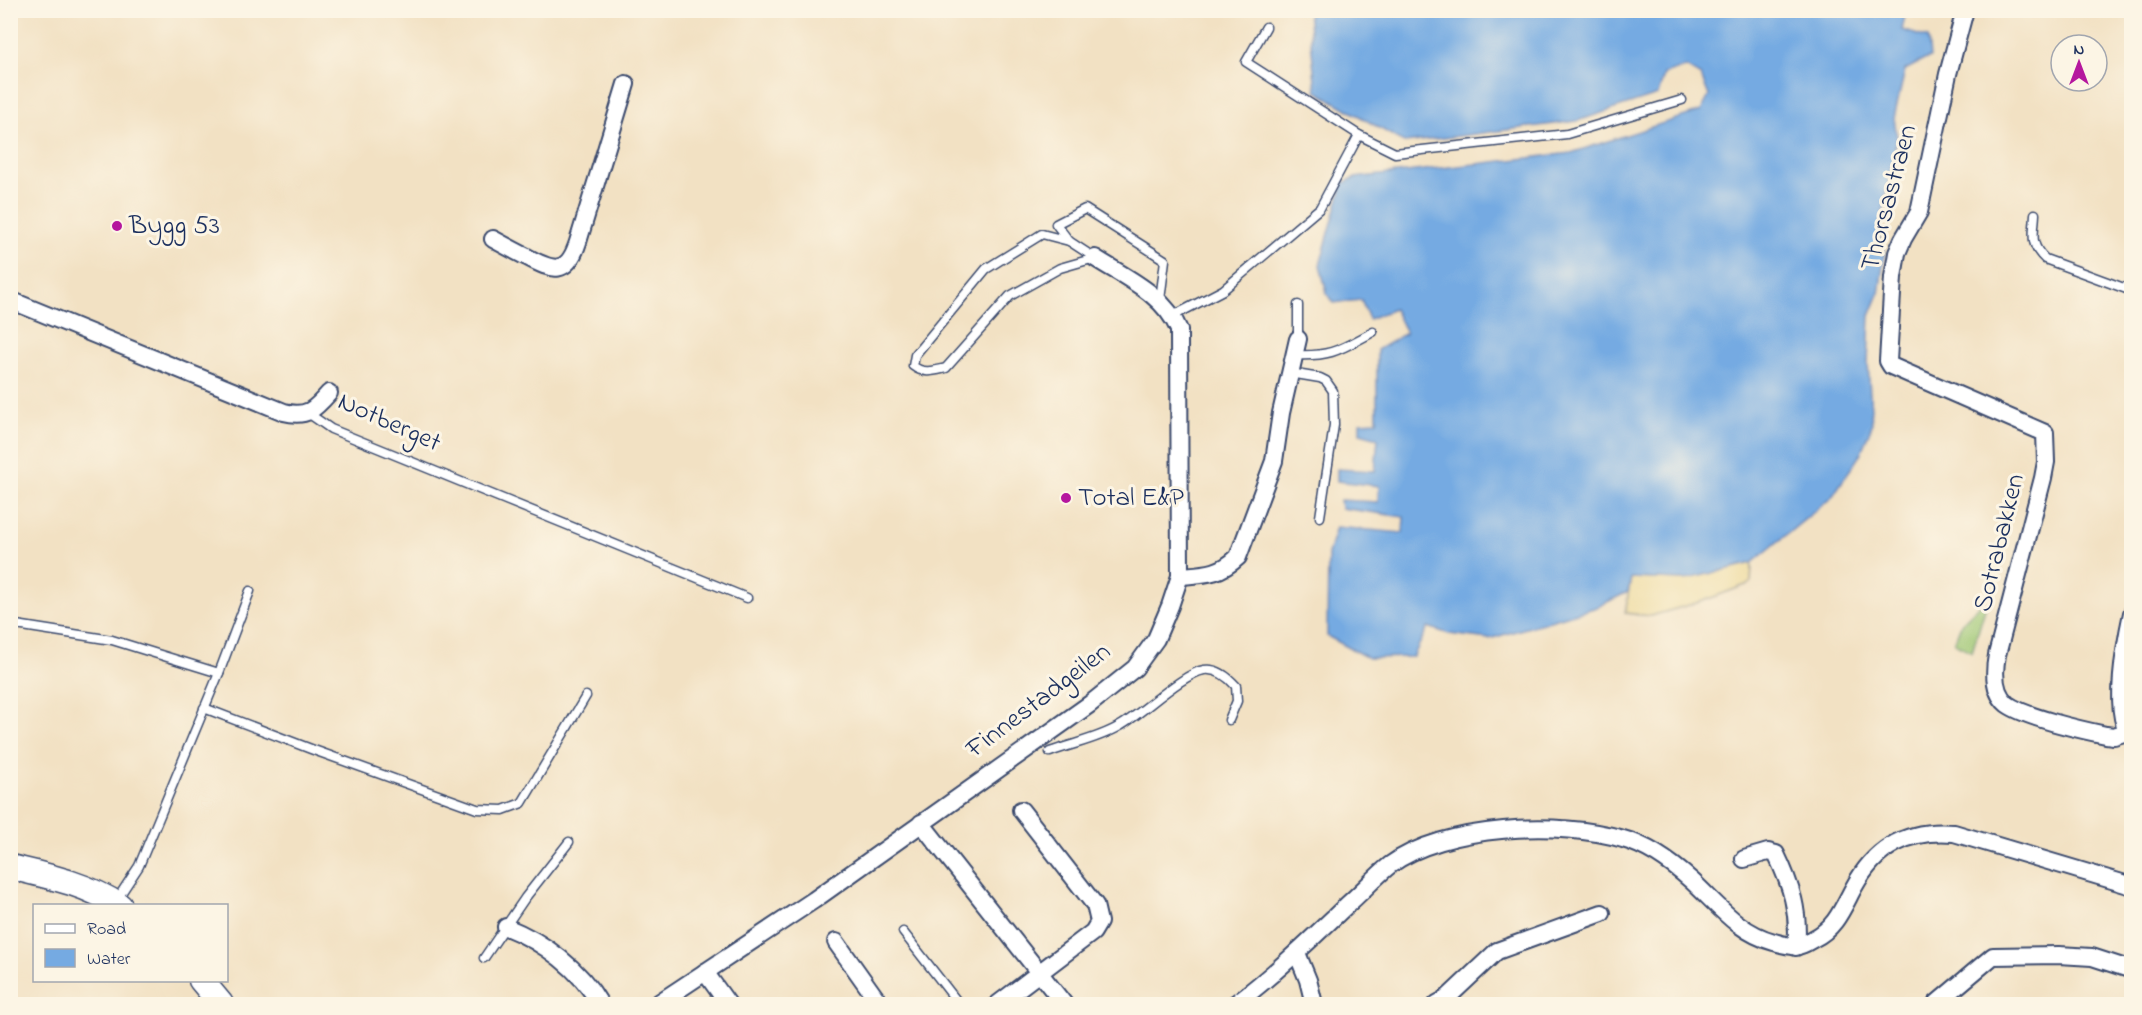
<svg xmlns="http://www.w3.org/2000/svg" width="2142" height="1015" viewBox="0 0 2142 1015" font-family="'Indie Flower',sans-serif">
	<rect width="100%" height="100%" fill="#fcf5e5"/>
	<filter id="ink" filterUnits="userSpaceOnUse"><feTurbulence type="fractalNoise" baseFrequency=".0167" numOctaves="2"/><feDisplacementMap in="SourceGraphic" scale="12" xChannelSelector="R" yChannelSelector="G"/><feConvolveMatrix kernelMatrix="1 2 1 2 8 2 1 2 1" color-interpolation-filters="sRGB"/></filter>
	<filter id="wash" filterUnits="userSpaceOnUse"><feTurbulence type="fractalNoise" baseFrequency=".008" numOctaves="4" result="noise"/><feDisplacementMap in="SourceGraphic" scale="24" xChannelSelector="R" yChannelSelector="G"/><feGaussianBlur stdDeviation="1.35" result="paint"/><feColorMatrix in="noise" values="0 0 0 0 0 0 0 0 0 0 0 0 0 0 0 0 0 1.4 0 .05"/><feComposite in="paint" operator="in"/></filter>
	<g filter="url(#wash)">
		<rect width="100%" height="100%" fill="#f2e1c3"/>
		<polygon fill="#9dc672" stroke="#5c7a68" stroke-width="1.5" points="1980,604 1986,606 1972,652 1954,643 1962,622"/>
		<polygon fill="#eeda9e" stroke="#84847e" stroke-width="1.5" points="1752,563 1751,583 1703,601 1651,616 1625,613 1631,578 1684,580"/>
		<polygon fill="#75aae2" stroke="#486ca0" stroke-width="1.5" points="1308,11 1906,11 1902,30 1928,38 1930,57 1905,70 1894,118 1897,137 1878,234 1885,251 1879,294 1870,316 1868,363 1872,425 1860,455 1832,497 1752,563 1684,580 1631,578 1628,592 1597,607 1489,639 1449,634 1428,627 1413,657 1368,658 1327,636 1328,554 1336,527 1403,533 1404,517 1341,508 1340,500 1378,502 1379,486 1337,481 1337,469 1375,471 1378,438 1360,433 1360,422 1377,421 1377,350 1406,333 1394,309 1369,319 1361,300 1333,303 1327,294 1320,265 1343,183 1354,178 1571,153 1701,111 1709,96 1701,76 1686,67 1664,74 1658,95 1577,121 1405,143 1316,91"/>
	</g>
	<g filter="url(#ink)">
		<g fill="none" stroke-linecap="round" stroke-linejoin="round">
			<defs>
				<g id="lane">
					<polyline points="1359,135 1395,153 1567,134 1682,100"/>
					<path d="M 2035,214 C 2034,234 2029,244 2045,259 L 2132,291"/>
					<path d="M 1069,241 L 1042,234 L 986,269 L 915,355 L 913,366 C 923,374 933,371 946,368 L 1010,296 L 1060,268 L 1095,258"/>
					<polyline points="1095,258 1069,241 1056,224 1085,209 1165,260 1160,300"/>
					<polyline points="1298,305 1298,339"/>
					<polyline points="1173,316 1223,290 1320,208 1359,135 1246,62 1266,27"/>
					<path d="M 1294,355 C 1332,357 1341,349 1373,332"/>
					<polyline points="1290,373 1320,378 1326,381 1333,391 1334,425 1320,517"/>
					<polyline points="308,413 331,429 747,598"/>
					<polyline points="10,624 112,640 219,673"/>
					<polyline points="204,708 311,749 477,809 503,810 522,803 586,696"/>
					<path d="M 1050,752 C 1074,743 1098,739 1120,726 C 1141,714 1184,673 1204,670 C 1217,668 1228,677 1236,686 L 1237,701 L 1229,720"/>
					<polyline points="116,901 139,866 219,673 250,591"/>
					<polyline points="903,932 959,1004"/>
					<polyline points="484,958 525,898 569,842"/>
				</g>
				<g id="street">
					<path d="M 1965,10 L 1948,74 L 1919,212 L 1903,239 L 1897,253 L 1893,277 L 1888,361 L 1891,366 L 2045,433 L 2046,462 L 2043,478 L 1997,655 C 1994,671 1993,692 2007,704 C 2025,717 2082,730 2106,735 L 2114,736 L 2127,732"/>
					<path d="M 493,239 C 504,245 515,251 527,257 C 553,271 567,276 578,242 L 626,84"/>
					<path d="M 10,300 L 284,412 C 307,418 315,409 329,393"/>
					<path d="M 1180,576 C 1205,574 1219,575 1238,557 L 1274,461 L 1281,413 L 1298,339"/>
					<path d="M 2132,613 C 2127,636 2110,720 2132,736"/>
					<polyline points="921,823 1064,1004"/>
					<path d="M 1744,859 L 1768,852 L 1776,854 C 1791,885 1800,912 1796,947"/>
					<path d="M 506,927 C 544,942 580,969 600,1004"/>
					<polyline points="836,942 880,1004"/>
					<polyline points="1297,953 1308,980 1314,1004"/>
					<polyline points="705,972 728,1004"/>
					<path d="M 657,1004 L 814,900 L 1090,704 L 1135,668 L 1156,639 L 1170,606 L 1180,576 L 1179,330 C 1164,294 1126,278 1095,258"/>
					<polyline points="998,1004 1093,932 1099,922 1095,905 1021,810"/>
					<path d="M 1235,1004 C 1275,974 1311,939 1347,905 C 1362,892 1375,877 1390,865 C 1444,825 1561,820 1623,839 C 1649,846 1672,863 1692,881 C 1718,905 1739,933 1774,942 C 1781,944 1790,947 1797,946 C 1802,946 1808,942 1813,939 C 1836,928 1843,907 1854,887 C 1876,846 1909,829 1954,833 L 2132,886"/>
					<polyline points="1437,1004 1446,999 1497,951 1602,913"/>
					<polyline points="1936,1004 1993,956 2059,955 2092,957 2132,970"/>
				</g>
				<g id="secondary">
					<path d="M 10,867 C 48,876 87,884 120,906"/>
					<polyline points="201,980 221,1004"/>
				</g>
			</defs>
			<use href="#lane" stroke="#3b4a6d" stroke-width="11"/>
			<use href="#street" stroke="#3b4a6d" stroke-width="20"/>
			<use href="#secondary" stroke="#3b4a6d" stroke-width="27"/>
			<use href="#lane" stroke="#fff" stroke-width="8"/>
			<use href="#street" stroke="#fff" stroke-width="16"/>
			<use href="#secondary" stroke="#fff" stroke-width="24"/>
		</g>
	</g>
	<g fill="#b5179e" stroke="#fcf5e5" stroke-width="2">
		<circle cx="117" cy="226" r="6"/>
		<circle cx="1066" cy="498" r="6"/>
	</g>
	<g text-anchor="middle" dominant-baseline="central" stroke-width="6" stroke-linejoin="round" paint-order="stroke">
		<g font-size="27" fill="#1b2f5e" stroke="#fcf5e5">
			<text transform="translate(1890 198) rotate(-75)">Thorsastraen</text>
			<text transform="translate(389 423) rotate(24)">Notberget</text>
			<text transform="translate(2000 543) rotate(-76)">Sotrabakken</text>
			<text transform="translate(1039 701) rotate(-37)">Finnestadgeilen</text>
		</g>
		<g font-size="27" fill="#1b2f5e" stroke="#fcf5e5" text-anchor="start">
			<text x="129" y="226">Bygg 53</text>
			<text x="1078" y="498">Total E&amp;P</text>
		</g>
	</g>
	<rect width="2142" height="1015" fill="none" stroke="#fcf5e5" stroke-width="36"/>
	<rect x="33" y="904" width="195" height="78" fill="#fcf5e5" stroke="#a2a6af" stroke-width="1.5"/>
	<rect x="45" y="924" width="30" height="9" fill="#ffffff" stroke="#a2a6af" stroke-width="1.5"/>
	<text x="87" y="934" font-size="18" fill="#1b2f5e">Road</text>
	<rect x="45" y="949" width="30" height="18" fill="#75aae2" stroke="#a2a6af" stroke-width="1.5"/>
	<text x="87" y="964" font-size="18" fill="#1b2f5e">Water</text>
	<g transform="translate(2079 63)"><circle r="28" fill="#fcf5e5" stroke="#a2a6af" stroke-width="1.5"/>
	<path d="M0-4.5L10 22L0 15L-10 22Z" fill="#b5179e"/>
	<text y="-9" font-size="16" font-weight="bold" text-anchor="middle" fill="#1b2f5e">N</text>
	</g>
</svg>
